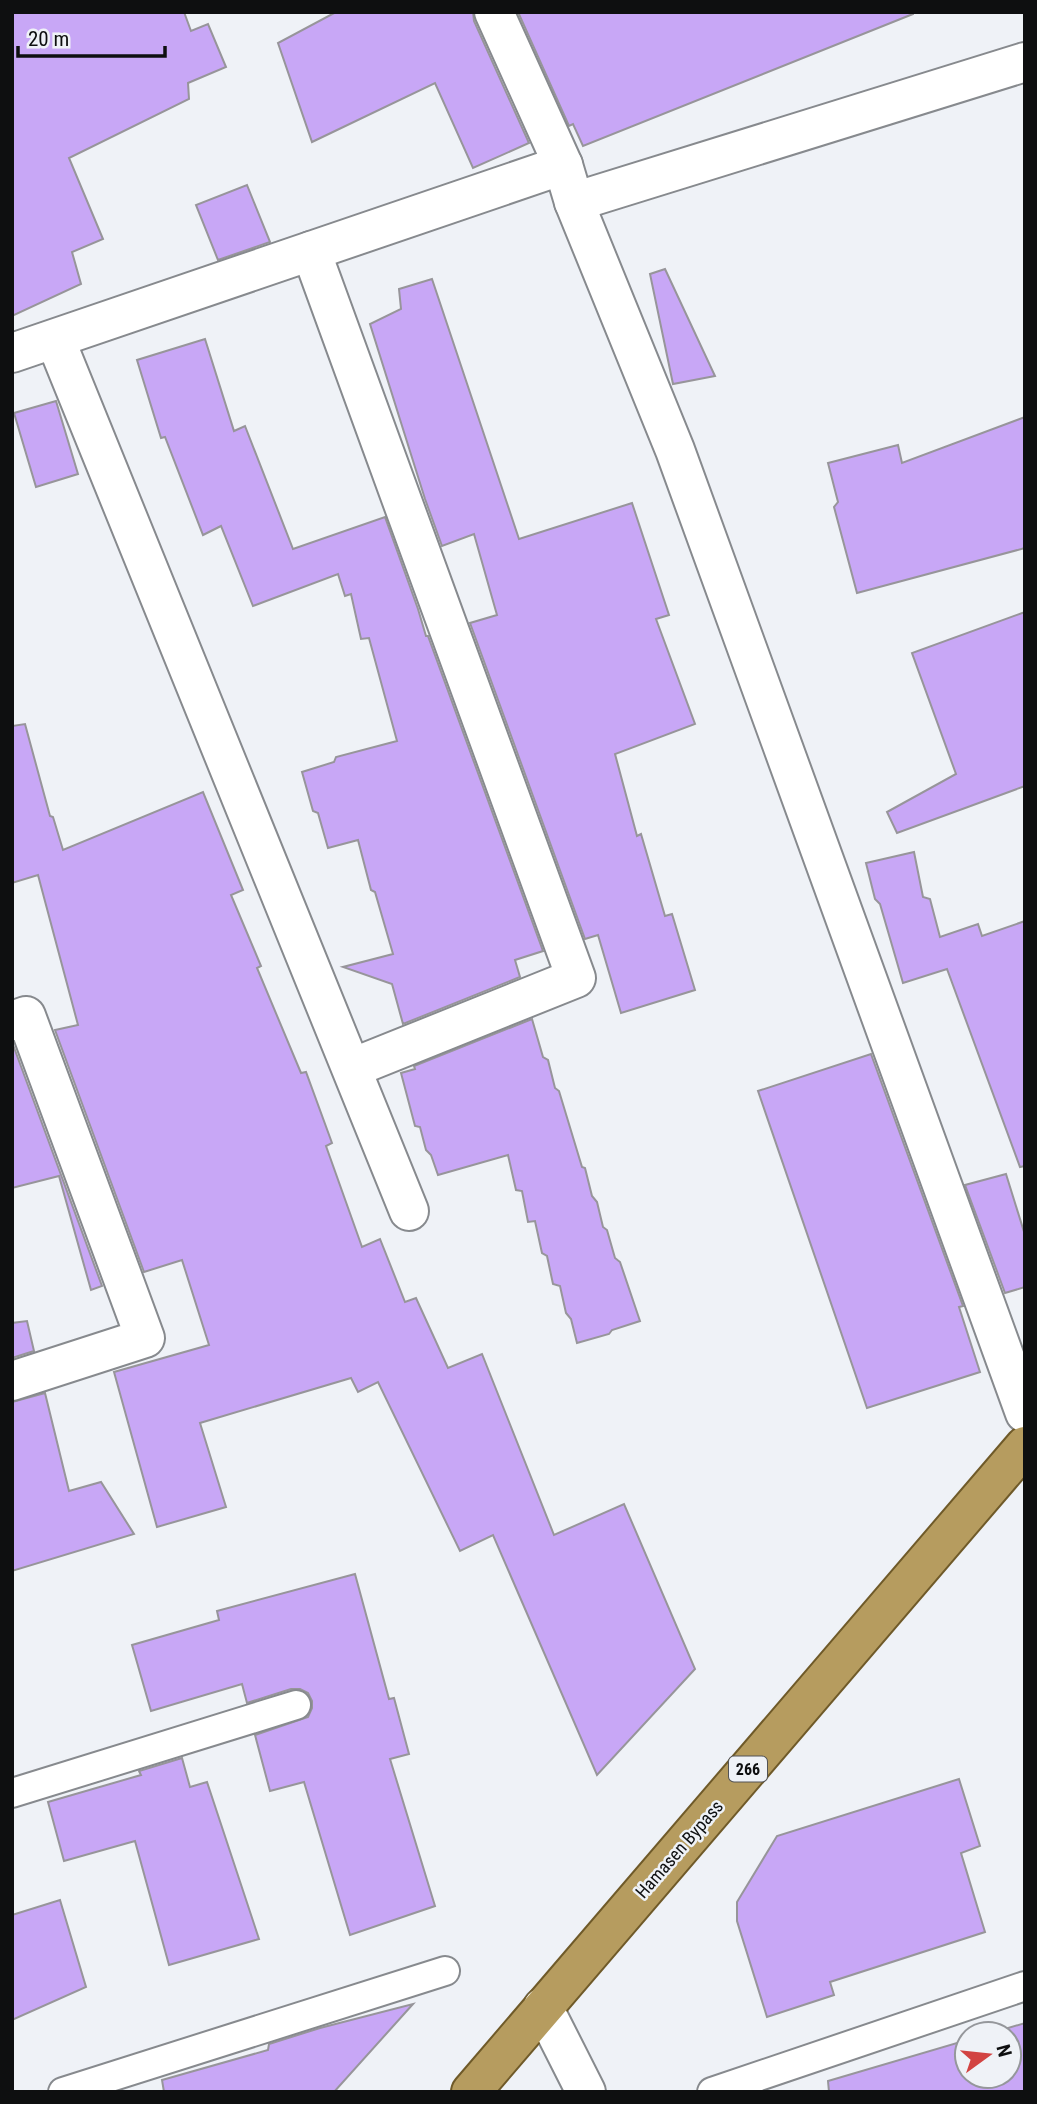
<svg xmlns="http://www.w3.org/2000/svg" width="1037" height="2104" viewBox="0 0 1037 2104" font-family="'Roboto Condensed',sans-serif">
	<rect width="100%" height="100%" fill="#eff2f7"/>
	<g fill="#c8a7f6" stroke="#97959a" stroke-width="2">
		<polygon points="12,12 184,12 191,31 208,24 226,67 188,83 189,99 69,158 103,239 72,252 81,284 12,316"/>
		<polygon points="336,12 473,12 474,21 529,143 473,168 435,83 312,142 278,43"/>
		<polygon points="518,12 913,12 913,14 583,146 573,124 569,126"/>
		<polygon points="247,185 270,242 218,260 196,205"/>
		<polygon points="665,269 715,376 673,384 650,274"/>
		<polygon points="432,279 519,539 632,503 669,615 656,619 695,724 615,754 637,836 641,834 665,916 672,914 695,990 621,1013 598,935 585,939 470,623 497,615 474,534 442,546 425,499 370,324 401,309 399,289"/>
		<polygon points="205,339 234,431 245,426 293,549 385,517 418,609 426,636 428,636 543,951 515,960 520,977 403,1024 392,984 343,967 393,954 375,892 371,890 358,840 328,848 318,813 313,811 302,772 334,762 336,757 397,741 369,638 361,639 351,594 345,596 338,574 253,606 221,526 203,535 165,437 161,438 137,360"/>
		<polygon points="56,401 78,474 36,487 14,413"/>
		<polygon points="1025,417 1025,548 857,593 834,507 838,502 828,463 898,445 902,463"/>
		<polygon points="1025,612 1025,786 897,833 887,812 956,774 912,653"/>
		<polygon points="25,724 50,816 53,817 63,850 203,792 243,890 231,895 261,966 257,968 301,1073 306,1072 332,1143 326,1146 362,1247 380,1239 405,1302 416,1298 448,1368 482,1354 554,1535 624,1504 695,1669 597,1775 493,1535 460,1551 378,1382 358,1392 351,1378 200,1423 226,1507 157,1527 114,1372 209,1345 182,1260 144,1272 55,1030 78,1025 38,875 12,883 12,726"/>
		<polygon points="914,852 923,897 930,899 940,937 978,924 982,936 1025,921 1025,1166 1020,1167 947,969 903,983 880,904 875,899 866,863"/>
		<polygon points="532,1019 543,1057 548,1060 555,1088 559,1091 582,1167 585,1168 592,1196 597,1202 603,1227 607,1230 615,1258 620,1262 640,1321 612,1330 609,1334 577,1343 571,1319 566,1313 560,1286 553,1284 547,1256 542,1253 535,1221 528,1222 522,1191 516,1190 508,1155 438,1175 431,1155 426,1150 420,1127 415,1126 401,1073 415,1069 414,1066"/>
		<polygon points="12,1042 102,1286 91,1290 59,1176 12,1188"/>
		<polygon points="871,1054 963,1306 959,1307 980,1372 867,1408 758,1091"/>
		<polygon points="1006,1174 1025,1235 1025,1287 1005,1293 965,1185"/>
		<polygon points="27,1321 34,1351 12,1358 12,1323"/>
		<polygon points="45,1393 69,1491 101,1482 134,1534 12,1571 12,1402"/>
		<polygon points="355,1574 389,1699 394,1698 409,1754 390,1759 435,1906 350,1935 304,1782 270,1791 255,1735 308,1717 312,1708 312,1701 308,1693 300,1689 291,1689 247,1703 242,1684 151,1711 132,1645 219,1620 217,1611"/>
		<polygon points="182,1758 190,1787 207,1782 259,1939 169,1965 135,1841 64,1861 48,1802 141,1775 139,1771"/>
		<polygon points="959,1779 980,1846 961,1853 985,1932 830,1982 834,1995 767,2017 737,1921 737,1902 777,1836"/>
		<polygon points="60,1900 86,1987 12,2020 12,1915"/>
		<polygon points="413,2004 334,2092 164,2092 162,2080 268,2050 269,2044 320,2028"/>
		<polygon points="1025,2023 1025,2092 829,2092 828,2081 967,2040 967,2076 1009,2076 1009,2034 988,2034"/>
	</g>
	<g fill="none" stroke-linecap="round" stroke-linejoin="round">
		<defs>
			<g id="service">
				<polyline points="12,1793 296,1705"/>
				<polyline points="63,2092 445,1971"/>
				<polyline points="712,2092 1025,1986"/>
			</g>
			<g id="minor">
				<polyline points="494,12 563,165 574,202 675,450 1025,1413"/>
				<polyline points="574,202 1025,62"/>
				<polyline points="311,251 576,978 352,1068"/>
				<polyline points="55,339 409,1211"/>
				<polyline points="12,353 563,165"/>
				<polyline points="12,1021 26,1016 145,1338 12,1381"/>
				<polyline points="543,2007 586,2092"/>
			</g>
			<polyline id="trunk" points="471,2092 1025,1446"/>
		</defs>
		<use href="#service" stroke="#878a8e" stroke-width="32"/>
		<use href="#minor" stroke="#878a8e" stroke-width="42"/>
		<use href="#trunk" stroke="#6f5a29" stroke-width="42"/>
		<use href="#service" stroke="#fff" stroke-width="28"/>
		<use href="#minor" stroke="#fff" stroke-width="38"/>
		<use href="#trunk" stroke="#b69c5f" stroke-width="38"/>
	</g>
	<g text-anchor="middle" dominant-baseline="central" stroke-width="5" stroke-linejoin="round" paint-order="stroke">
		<rect fill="#eff2f7" stroke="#525355" stroke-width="2" x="729" y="1756.5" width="38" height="25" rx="5"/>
		<g font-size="16" font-weight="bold" fill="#0e0f10">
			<text x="748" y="1769">266</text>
		</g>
		<g font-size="18" fill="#0e0f10" stroke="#eff2f7">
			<text transform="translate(679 1849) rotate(-49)">Hamasen Bypass</text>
		</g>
	</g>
	<rect width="1037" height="2104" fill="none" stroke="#0e0f10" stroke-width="28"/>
	<g transform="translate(988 2055) rotate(75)"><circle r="33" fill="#eff2f7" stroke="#95979b" stroke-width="2"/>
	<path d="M0-5L12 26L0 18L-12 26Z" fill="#d24342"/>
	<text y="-10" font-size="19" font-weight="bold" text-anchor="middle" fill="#0e0f10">N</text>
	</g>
	<path d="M18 46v10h147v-10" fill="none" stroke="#0e0f10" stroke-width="3.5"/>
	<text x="28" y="46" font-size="21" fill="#0e0f10" stroke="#eff2f7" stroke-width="5" paint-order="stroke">20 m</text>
</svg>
